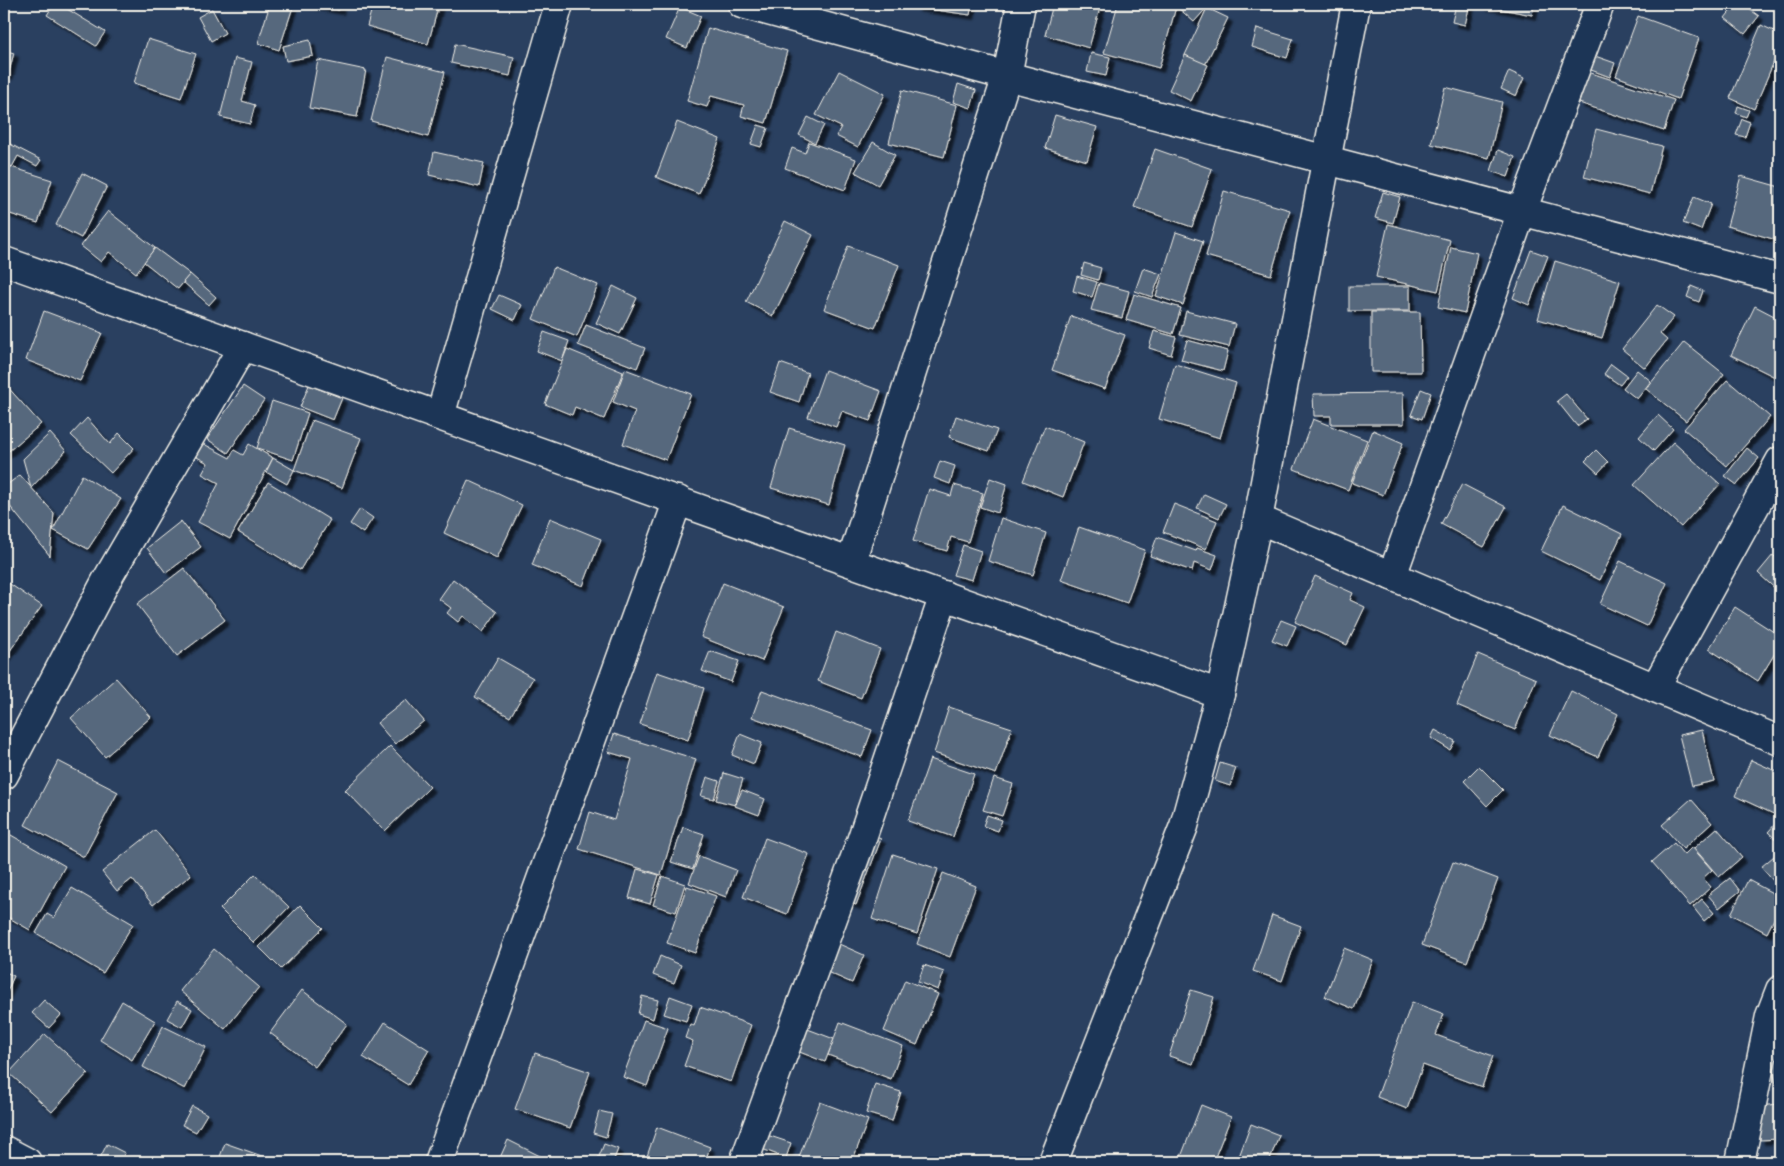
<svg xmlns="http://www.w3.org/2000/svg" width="1784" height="1166" viewBox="0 0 1784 1166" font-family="Pangolin,sans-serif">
	<defs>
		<filter id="shadow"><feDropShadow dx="4.5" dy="4.5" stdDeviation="1" flood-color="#0009"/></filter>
	</defs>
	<rect width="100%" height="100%" fill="#2a4060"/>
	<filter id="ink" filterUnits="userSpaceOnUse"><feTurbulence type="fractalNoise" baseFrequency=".02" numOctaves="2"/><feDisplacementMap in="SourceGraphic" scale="10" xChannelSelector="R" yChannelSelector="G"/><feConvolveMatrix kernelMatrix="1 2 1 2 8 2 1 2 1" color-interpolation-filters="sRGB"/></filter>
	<g filter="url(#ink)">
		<g fill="#56677d" stroke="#f4f1e8" filter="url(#shadow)">
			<polygon points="54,4 59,4 105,32 96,46 47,15"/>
			<polygon points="270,4 282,4 293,7 279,50 258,43"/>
			<polygon points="306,4 340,4 339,10"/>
			<polygon points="373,4 439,4 428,44 367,26"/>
			<polygon points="916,4 972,4 970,15 915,7"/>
			<polygon points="1053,4 1101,4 1089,48 1045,35"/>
			<polygon points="1118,4 1165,4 1176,7 1159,68 1104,53"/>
			<polygon points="1174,4 1210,4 1194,22"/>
			<polygon points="1456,4 1470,4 1465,25 1452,22"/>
			<polygon points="1481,4 1534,4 1532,15 1481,5"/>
			<polygon points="1736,4 1742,4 1759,16 1745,34 1725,18"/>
			<polygon points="680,7 701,16 687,48 666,39"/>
			<polygon points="1207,8 1228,18 1205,65 1185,55"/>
			<polygon points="212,9 225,33 211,41 198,17"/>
			<polygon points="1638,16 1699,38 1678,99 1616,76"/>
			<polygon points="1761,25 1780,34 1780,47 1754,109 1730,98"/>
			<polygon points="708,28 787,51 766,123 741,116 744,105 711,96 707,107 687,101"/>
			<polygon points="1257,28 1293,39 1287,58 1252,47"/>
			<polygon points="148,39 196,54 181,98 134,83"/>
			<polygon points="310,40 313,56 286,61 283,46"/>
			<polygon points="455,44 514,57 510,76 451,63"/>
			<polygon points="4,50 14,53 8,75 4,74"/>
			<polygon points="1091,53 1110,57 1106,76 1087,72"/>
			<polygon points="1185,55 1208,65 1191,101 1169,90"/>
			<polygon points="1595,56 1615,63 1610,77 1591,70"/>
			<polygon points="387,57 445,72 428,137 371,121"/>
			<polygon points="235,58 252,62 242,101 255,105 250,124 220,117"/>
			<polygon points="318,60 366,70 357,117 309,108"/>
			<polygon points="839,71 885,94 858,147 836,136 841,127 816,115"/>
			<polygon points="1509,71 1524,78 1516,96 1501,89"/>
			<polygon points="1588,72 1674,100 1664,131 1579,103"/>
			<polygon points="958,84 976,90 971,108 953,102"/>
			<polygon points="1445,87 1502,102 1489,158 1431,144"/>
			<polygon points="902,90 957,105 944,157 889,143"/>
			<polygon points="1738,106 1749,110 1746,117 1736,113"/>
			<polygon points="1055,115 1097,127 1087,161 1045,148"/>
			<polygon points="808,117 824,125 815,143 799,135"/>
			<polygon points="1742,119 1750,122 1745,137 1736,135"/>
			<polygon points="677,122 720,139 699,194 656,177"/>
			<polygon points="758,125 768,128 761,147 751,144"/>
			<polygon points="1596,129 1662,146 1650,194 1584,177"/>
			<polygon points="809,142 856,159 845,190 785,168 792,148 805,153"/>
			<polygon points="873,142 895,155 878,185 855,172"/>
			<polygon points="8,143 41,160 37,166 18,156 12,167 4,163 4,151"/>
			<polygon points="1155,149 1212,169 1192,227 1134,207"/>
			<polygon points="1498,150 1515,157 1508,177 1491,171"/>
			<polygon points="434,152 484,163 479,187 429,175"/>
			<polygon points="5,165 52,180 38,223 4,212 4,170"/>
			<polygon points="82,173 107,186 81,238 56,225"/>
			<polygon points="1741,176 1780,187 1780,241 1727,226"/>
			<polygon points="1224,191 1290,210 1271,275 1206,256"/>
			<polygon points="1383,192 1400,197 1393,223 1375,218"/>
			<polygon points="1694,197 1711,204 1701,230 1683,223"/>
			<polygon points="108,211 155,248 136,273 109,252 101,262 81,246"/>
			<polygon points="785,221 813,235 773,316 746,302"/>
			<polygon points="1388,224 1450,240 1438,291 1376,277"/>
			<polygon points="1176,232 1203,241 1183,305 1156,296"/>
			<polygon points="848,246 899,265 875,328 824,309"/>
			<polygon points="1451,247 1477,253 1465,313 1438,307"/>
			<polygon points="155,248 190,274 178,289 144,262"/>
			<polygon points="1531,250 1548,256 1529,305 1513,298"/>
			<polygon points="1555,261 1620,281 1602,338 1538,319"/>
			<polygon points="1084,263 1101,268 1098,280 1081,275"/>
			<polygon points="554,267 598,285 577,337 533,319"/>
			<polygon points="1143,268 1161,274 1152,297 1135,291"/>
			<polygon points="190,274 216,297 209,305 183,282"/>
			<polygon points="1077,276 1097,282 1092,297 1073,291"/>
			<polygon points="1099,283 1129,291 1122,318 1091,310"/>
			<polygon points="613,286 637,298 620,334 596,323"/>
			<rect x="1349" y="286" width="61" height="25"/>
			<polygon points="1691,286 1703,291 1699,302 1687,297"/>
			<polygon points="1134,294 1181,308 1173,334 1126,320"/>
			<polygon points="499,295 522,305 515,320 492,309"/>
			<polygon points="1657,305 1674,317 1660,334 1667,340 1645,368 1622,349"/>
			<polygon points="1755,306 1780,319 1780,376 1779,379 1731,355"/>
			<polygon points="44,311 102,333 80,381 26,360"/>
			<polygon points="1186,311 1235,324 1229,347 1180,335"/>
			<polygon points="1371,312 1420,312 1421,372 1371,372"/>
			<polygon points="1071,316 1125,335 1105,389 1052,370"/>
			<polygon points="586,325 645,348 637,368 578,345"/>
			<polygon points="1154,331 1176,337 1171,355 1149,348"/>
			<polygon points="544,332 569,341 562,361 537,351"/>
			<polygon points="1187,340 1228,351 1223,371 1181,360"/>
			<polygon points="1684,342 1724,374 1686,421 1646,389"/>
			<polygon points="567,349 623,372 604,419 575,407 572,415 545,404"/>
			<polygon points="780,363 808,373 799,402 770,392"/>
			<polygon points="1175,364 1236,383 1220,438 1159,419"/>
			<polygon points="1611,364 1627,376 1620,385 1604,374"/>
			<polygon points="625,369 691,394 666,460 623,444 635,411 613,402"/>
			<polygon points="825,370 881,391 870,421 842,411 836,427 808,417"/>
			<polygon points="1637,370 1651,381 1637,399 1623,388"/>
			<polygon points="1727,380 1770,417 1727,466 1684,429"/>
			<polygon points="4,383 41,424 4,455"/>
			<polygon points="309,385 342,398 333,420 300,407"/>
			<polygon points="243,386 264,400 228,453 207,439"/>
			<polygon points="1421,389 1431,393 1422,419 1411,415"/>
			<polygon points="1403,393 1404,424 1331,424 1331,416 1314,416 1313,394"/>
			<polygon points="1566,394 1587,419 1577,426 1557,401"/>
			<polygon points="272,401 308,413 293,460 257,448"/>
			<polygon points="1658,415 1673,429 1654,451 1639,437"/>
			<polygon points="956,416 997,430 989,451 949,437"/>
			<polygon points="87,418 110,444 119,433 134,448 111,473 71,435"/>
			<polygon points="1313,419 1367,440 1348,490 1294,469"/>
			<polygon points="312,420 361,438 342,488 294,470"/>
			<polygon points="1045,426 1084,442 1063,497 1023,481"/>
			<polygon points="789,428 845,445 829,505 771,488"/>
			<polygon points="1373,430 1403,443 1383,495 1352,483"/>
			<polygon points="50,433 66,451 31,488 23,459"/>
			<polygon points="1673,442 1720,484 1681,527 1634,485"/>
			<polygon points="202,443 230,458 234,450 243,455 249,444 273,458 230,539 198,522 219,483 202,474 208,463 195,456"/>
			<polygon points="1747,448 1759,458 1737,485 1725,476"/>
			<polygon points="1596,450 1608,462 1598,473 1585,461"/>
			<polygon points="273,458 294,470 287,484 266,472"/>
			<polygon points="940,461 955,466 950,484 934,478"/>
			<polygon points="20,475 54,513 50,556 4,499 4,487"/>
			<polygon points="82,475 121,499 88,549 53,530"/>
			<polygon points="990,478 1007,484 998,513 980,507"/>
			<polygon points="468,480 522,505 497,558 444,533"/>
			<polygon points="268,482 330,520 300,570 238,532"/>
			<polygon points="1462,484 1506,507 1484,547 1441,524"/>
			<polygon points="954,485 983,493 968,542 951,537 947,551 913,541 929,489 951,496"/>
			<polygon points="1204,494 1226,504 1219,518 1197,508"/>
			<polygon points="1174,504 1217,521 1206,549 1163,532"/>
			<polygon points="1563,505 1622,534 1600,580 1541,551"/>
			<polygon points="360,509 373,518 363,533 350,524"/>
			<polygon points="550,518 601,539 583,586 532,565"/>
			<polygon points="1001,518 1046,533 1033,575 988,561"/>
			<polygon points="181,521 201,547 166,573 147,548"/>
			<polygon points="1079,527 1145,550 1127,603 1061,580"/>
			<polygon points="1157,537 1196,551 1197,548 1217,555 1212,570 1194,563 1192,571 1150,556"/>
			<polygon points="963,545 981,551 972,580 953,575"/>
			<polygon points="1773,555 1780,562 1780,593 1758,573"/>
			<polygon points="1620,561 1667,583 1647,626 1600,604"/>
			<polygon points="184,568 225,620 177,656 137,604"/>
			<polygon points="1315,576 1353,593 1350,600 1365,607 1347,645 1295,622"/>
			<polygon points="453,579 497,612 483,632 463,616 458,622 447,613 451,608 439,599"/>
			<polygon points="4,580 42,606 4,659"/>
			<polygon points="723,583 784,607 762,661 701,637"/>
			<polygon points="1735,607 1780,636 1780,645 1758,681 1709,649"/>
			<polygon points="1281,620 1296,626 1287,646 1272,640"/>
			<polygon points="836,632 880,649 861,698 818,681"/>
			<polygon points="710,651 739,661 731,682 702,671"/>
			<polygon points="1478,654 1536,679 1515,730 1457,705"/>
			<polygon points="498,658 533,678 510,717 475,697"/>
			<polygon points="657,672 704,688 688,740 640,724"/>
			<polygon points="116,678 151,717 105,757 71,718"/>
			<polygon points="762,690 872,730 862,757 752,717"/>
			<polygon points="1571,691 1618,714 1598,757 1550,735"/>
			<polygon points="406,700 424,721 395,744 377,723"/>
			<polygon points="949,707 1012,728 996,774 934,753"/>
			<polygon points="1435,730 1455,741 1450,750 1431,738"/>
			<polygon points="1702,730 1714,781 1692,786 1679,735"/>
			<polygon points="614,734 696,759 661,875 579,849 590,812 614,820 632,759 608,752"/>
			<polygon points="740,734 762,743 754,764 732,755"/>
			<polygon points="390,746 430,787 385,831 345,790"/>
			<polygon points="930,759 974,774 953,837 908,821"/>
			<polygon points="1751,760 1780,773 1780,817 1735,796"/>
			<polygon points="58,761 118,792 84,857 25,825"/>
			<polygon points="1220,763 1236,768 1230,786 1215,781"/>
			<polygon points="1479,766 1503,790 1487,806 1464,781"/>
			<polygon points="724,773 743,779 735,805 716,800"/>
			<polygon points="707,777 719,781 714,799 701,796"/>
			<polygon points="994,778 1013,784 1002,816 983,810"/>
			<polygon points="742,790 765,799 759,815 735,806"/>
			<polygon points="1691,799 1712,823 1683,849 1662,825"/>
			<polygon points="987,815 1002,820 998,831 983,826"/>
			<polygon points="1778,821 1780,823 1780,843 1768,832"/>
			<polygon points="683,827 704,834 693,869 671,862"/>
			<polygon points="1717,828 1742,857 1719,877 1694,848"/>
			<polygon points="155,830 191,875 153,905 132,879 117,891 102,872"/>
			<polygon points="4,831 65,866 30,930 4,915"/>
			<polygon points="866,833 881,839 856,905 841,900"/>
			<polygon points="765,838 809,854 787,914 743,897"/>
			<polygon points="1674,843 1684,855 1692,847 1712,870 1703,878 1711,887 1690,906 1652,862"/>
			<polygon points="1780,851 1780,880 1776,884 1761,867"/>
			<polygon points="893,854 938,869 917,934 872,919"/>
			<polygon points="699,856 736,870 726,897 689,883"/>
			<polygon points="1453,862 1498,879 1467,962 1422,945"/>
			<polygon points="637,869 659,875 650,904 629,898"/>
			<polygon points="943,873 976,886 950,957 917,944"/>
			<polygon points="255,874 289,907 254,943 220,909"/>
			<polygon points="662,876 685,884 676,912 653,905"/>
			<polygon points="1730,878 1740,891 1719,908 1708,895"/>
			<polygon points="1748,880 1780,897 1780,907 1767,933 1731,914"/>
			<polygon points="687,886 716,896 695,953 667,943"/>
			<polygon points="72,888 133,924 103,973 36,933 47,914 54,918"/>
			<polygon points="1702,899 1714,913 1704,921 1693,907"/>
			<polygon points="300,905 323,928 281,969 259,947"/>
			<polygon points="1272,915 1301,926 1282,981 1253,971"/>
			<polygon points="839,944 864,955 852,983 827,972"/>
			<polygon points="1344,948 1373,960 1354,1009 1325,997"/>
			<polygon points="214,949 259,987 225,1029 180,991"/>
			<polygon points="660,956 681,965 674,983 653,975"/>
			<polygon points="924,965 944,972 938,990 918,982"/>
			<polygon points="4,971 14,976 4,998"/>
			<polygon points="905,980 938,994 917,1045 884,1031"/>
			<polygon points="302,990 347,1024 315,1067 270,1033"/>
			<polygon points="1191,990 1214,997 1193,1064 1169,1056"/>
			<polygon points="642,996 658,1000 653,1019 638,1014"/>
			<polygon points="670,996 692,1004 686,1021 664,1014"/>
			<polygon points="44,1000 61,1015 49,1028 32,1013"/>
			<polygon points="122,1001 155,1021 132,1060 100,1040"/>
			<polygon points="177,1001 192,1009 182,1027 167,1019"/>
			<polygon points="1412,1002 1444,1014 1436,1035 1493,1056 1482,1087 1423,1065 1407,1109 1377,1097"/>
			<polygon points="700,1007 751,1025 731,1082 684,1066 693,1041 685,1038 690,1024 694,1026"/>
			<polygon points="644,1020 668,1028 647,1086 623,1077"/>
			<polygon points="385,1022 429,1050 408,1085 363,1057"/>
			<polygon points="840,1022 903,1046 891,1079 828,1055"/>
			<polygon points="163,1026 206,1047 185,1089 143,1067"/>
			<polygon points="805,1028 834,1039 825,1062 797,1051"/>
			<polygon points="45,1034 88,1073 52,1112 9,1073"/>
			<polygon points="535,1053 590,1072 570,1128 515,1109"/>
			<polygon points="1780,1058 1780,1104 1771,1060"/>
			<polygon points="875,1084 901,1092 892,1121 866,1113"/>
			<polygon points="820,1102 868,1120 852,1162 813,1162 799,1157"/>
			<polygon points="1779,1104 1780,1139 1760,1140 1758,1106"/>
			<polygon points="1201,1105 1231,1117 1213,1162 1179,1162"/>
			<polygon points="192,1106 207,1114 196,1132 182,1125"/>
			<polygon points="599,1111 612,1114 606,1137 593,1133"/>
			<polygon points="1251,1124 1279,1135 1269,1162 1237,1162"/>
			<polygon points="657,1127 710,1147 705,1162 645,1162"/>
			<polygon points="767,1135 791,1143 786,1158 762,1149"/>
			<polygon points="508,1140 552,1162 498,1162"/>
			<polygon points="225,1143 276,1161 276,1162 218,1162"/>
			<polygon points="107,1144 125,1153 121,1162 98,1162"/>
			<polygon points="604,1144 618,1149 613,1162 606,1162 598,1159"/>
		</g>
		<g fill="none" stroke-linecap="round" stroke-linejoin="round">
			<defs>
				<g id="street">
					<polyline points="742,4 1007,76 1780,279"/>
					<polyline points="4,261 1220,694"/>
					<polyline points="440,416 559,4"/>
					<polyline points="1258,519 1780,741"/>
					<polyline points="851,562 1007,76 1021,4"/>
					<polyline points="1392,576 1522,211 1600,4"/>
					<polyline points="1655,688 1780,461"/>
					<polyline points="4,775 106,581 243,346"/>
					<polyline points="4,1150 27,1162"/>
					<polyline points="439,1162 678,500"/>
					<polyline points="744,1162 861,841 944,595"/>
					<polyline points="1053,1162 1184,826 1220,694 1258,519 1356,4"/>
					<polyline points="1740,1162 1770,1016 1780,990"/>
				</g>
			</defs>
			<use href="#street" stroke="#f4f1e8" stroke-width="31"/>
			<use href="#street" stroke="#1d3557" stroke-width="28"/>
		</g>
	</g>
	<rect width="1784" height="1166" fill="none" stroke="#1d3557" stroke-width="20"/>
	<rect x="10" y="10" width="1764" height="1146" fill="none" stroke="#f4f1e8" stroke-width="2" filter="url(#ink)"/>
</svg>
